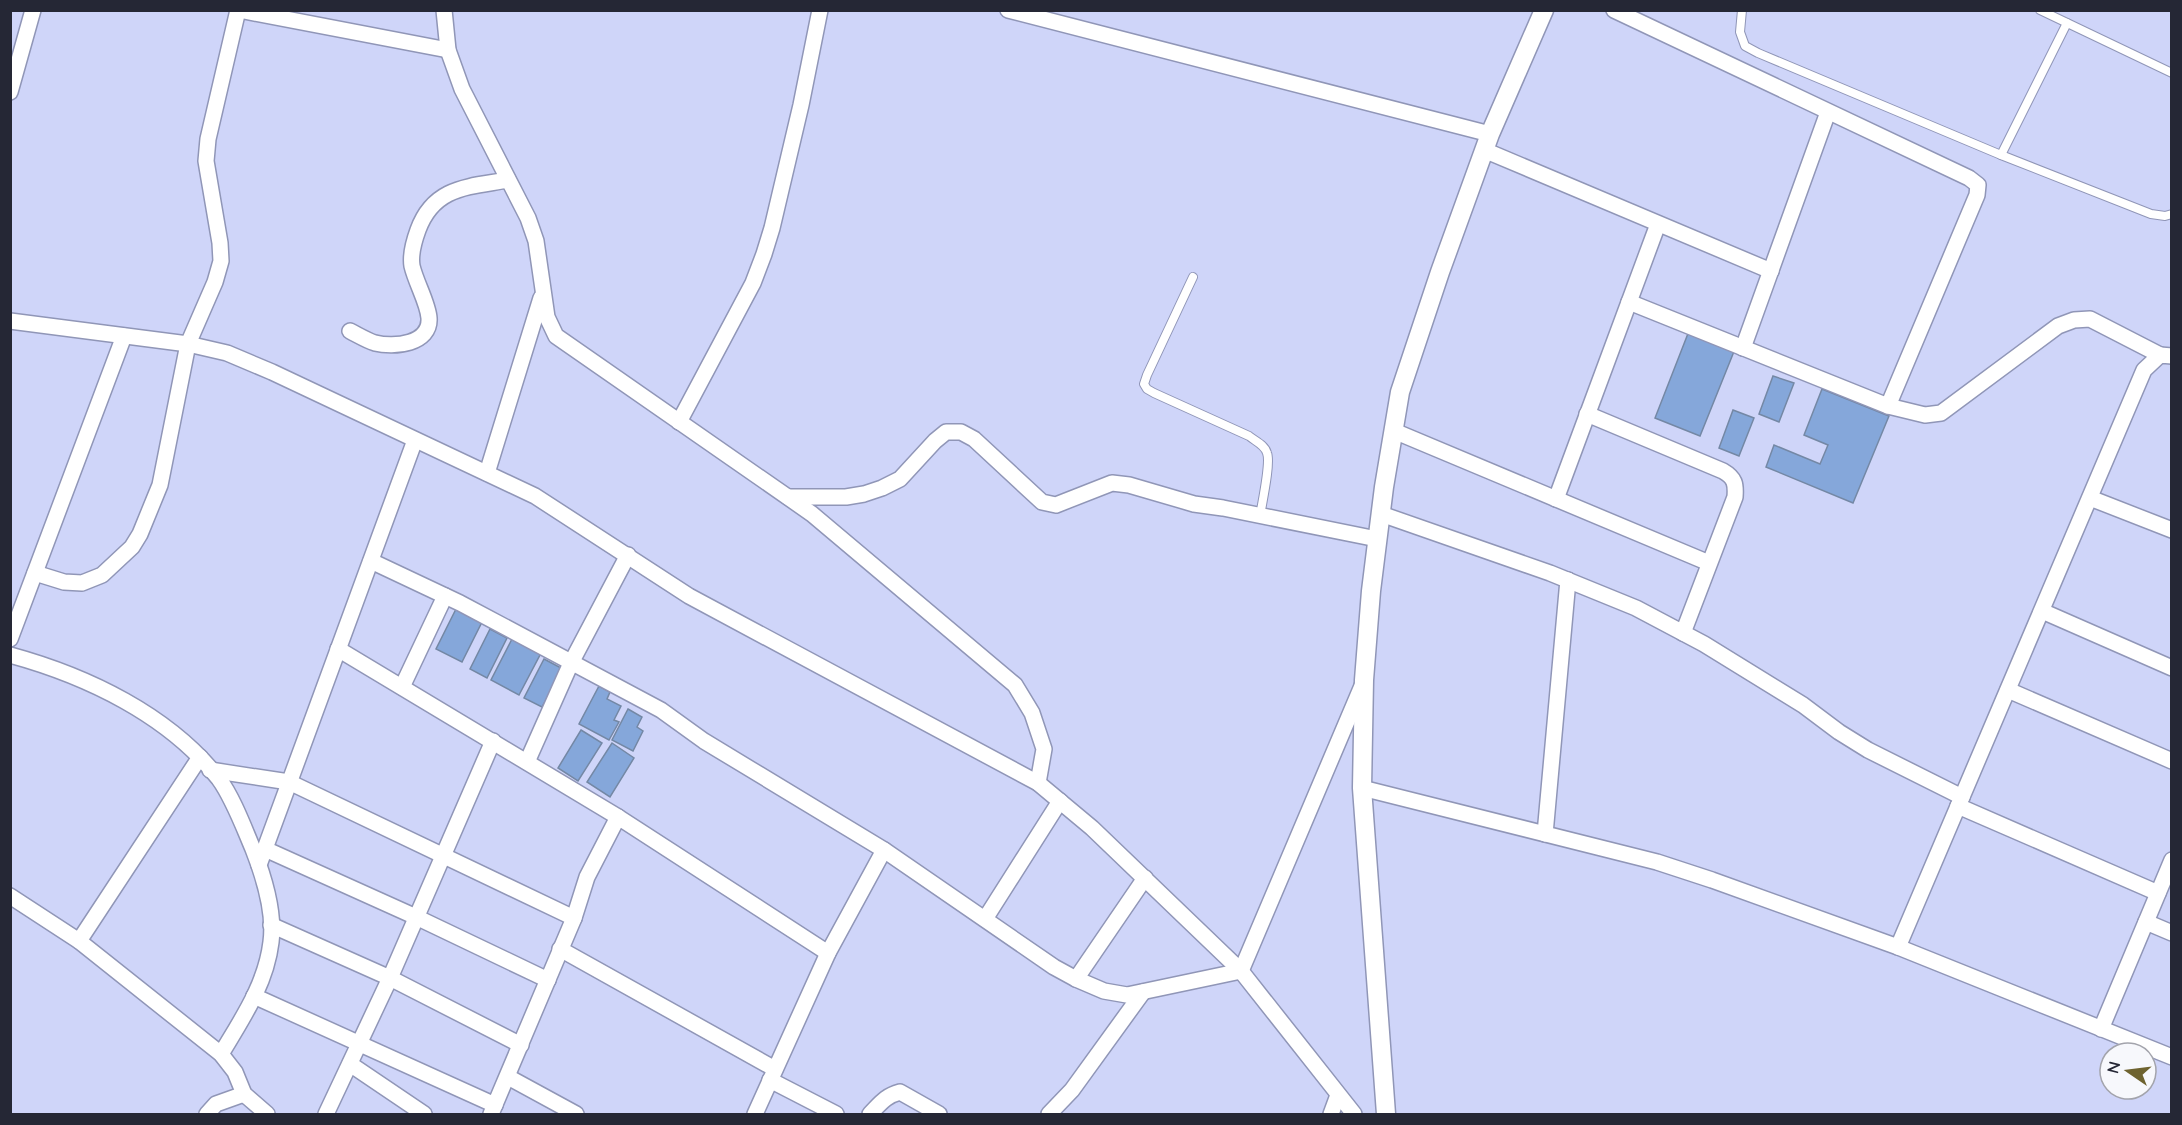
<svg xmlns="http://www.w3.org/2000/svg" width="2182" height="1125" viewBox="0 0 2182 1125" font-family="Quicksand,sans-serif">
	<rect width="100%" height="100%" fill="#cfd5f9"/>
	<g fill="#85a7da" stroke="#7488a5" stroke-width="1.5">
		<polygon points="1689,331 1735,349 1700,436 1655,418"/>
		<polygon points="1773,376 1794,383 1779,422 1759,414"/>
		<polygon points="1822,389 1889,416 1853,503 1766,467 1774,445 1820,464 1828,445 1804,435"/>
		<polygon points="1733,410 1754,418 1739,456 1719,448"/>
		<polygon points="456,609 482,622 462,662 436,649"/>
		<polygon points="490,629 507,638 487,678 470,669"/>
		<polygon points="512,639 541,653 519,695 491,680"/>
		<polygon points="544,659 563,669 542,707 524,698"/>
		<polygon points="599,686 610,692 607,699 621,706 614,720 619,722 609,740 579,724"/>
		<polygon points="628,709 642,717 637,727 643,731 633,751 612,740"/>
		<polygon points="581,730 602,743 578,781 558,768"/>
		<polygon points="612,743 634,758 610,797 587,782"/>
	</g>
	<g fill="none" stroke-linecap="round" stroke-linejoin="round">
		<defs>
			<g id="service">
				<polyline points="1742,10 1740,32 1745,46 1758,53 2001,155 2151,214 2165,216 2172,214"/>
				<polyline points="2040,10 2172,73"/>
				<polyline points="2001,155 2067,23"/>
				<path d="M 1193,277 L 1147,375 L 1144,384 L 1147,389 L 1154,393 L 1249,436 C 1255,441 1265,445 1267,453 C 1271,463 1262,503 1260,516"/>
			</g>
			<g id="minor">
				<polyline points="239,10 448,50"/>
				<polyline points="444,10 448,50 462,89 528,218 536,241 547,317 556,336 812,514 1015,685 1032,713 1044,749 1038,783"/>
				<polyline points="1008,10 1490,134"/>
				<polyline points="1614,10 1969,178 1978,185 1977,195 1888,406"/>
				<polyline points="10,92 33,10"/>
				<polyline points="1484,150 1771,271"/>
				<polyline points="1629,302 1888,406 1925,415 1941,413 2058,326 2074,320 2090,319 2160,355"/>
				<polyline points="10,321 188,344 227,353 272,372 535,496 689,596 1038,783 1092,828 1241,971 1354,1114"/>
				<path d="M 350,331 C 358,335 366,340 375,343 C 394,348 431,344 429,318 C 428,303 416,283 412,266 C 410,254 414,241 418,230 C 434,186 469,187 508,180"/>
				<polyline points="1743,348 1828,112"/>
				<path d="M 1587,414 L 1723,471 C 1735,478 1736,484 1735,497 L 1683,633"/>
				<polyline points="679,422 753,283 764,254 772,228 801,105 820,10"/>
				<polyline points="1394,431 1709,563"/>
				<polyline points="487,473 541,298"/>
				<polyline points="788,497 846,497 864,494 882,488 900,479 935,441 946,432 961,432 974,439 1042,502 1056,505 1112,483 1129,485 1194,504 1223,508 1377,539"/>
				<polyline points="2090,498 2172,530"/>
				<polyline points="1556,499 1658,224"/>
				<polyline points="1381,514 1550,573 1636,608 1704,644 1803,705 1839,732 1868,750 1962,797"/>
				<polyline points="371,561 460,603 661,710 704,741 884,850 1054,967 1076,979 1104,991 1127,995 1241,971 1362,686"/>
				<polyline points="35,573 64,582 82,583 102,575 132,547 140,534 160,485 188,344 215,282 221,261 220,243 206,161 208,139 238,10"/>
				<polyline points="2042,611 2172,668"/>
				<polyline points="10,639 124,336"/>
				<polyline points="338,649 618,817 828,953"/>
				<path d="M 10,655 C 87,676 169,715 219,779 C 233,798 244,828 253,849 C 264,877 275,912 271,942 C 266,984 242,1019 221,1054"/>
				<polyline points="402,687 445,596"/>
				<polyline points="2008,690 2172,761"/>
				<polyline points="527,762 571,663 628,555"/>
				<polyline points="210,770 289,782 574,918"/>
				<polyline points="1362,788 1657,862 1712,880 1898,947 2172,1057"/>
				<polyline points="1958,806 2158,893"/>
				<polyline points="1545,834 1568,580"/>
				<polyline points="265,849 416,917 548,980"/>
				<polyline points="259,865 415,440"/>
				<polyline points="10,896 79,941 221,1054 235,1072 244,1094 267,1114"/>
				<polyline points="985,919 1060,801"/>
				<polyline points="2146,922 2172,933"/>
				<polyline points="271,925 390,978 521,1045"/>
				<polyline points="79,941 200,757"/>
				<polyline points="1898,947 2144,370 2160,355 2172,356"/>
				<polyline points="560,949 775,1069"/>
				<polyline points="1076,979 1145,878"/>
				<polyline points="254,996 495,1105"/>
				<polyline points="2101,1029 2172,860"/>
				<polyline points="350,1064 424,1114"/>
				<polyline points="508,1077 576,1114"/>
				<polyline points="770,1080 836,1114"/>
				<polyline points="207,1114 216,1104 244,1094"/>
				<polyline points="326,1114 390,978 493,741"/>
				<polyline points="491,1114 574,918 587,877 618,817"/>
				<polyline points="755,1114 828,953 884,850"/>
				<path d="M 870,1114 C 880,1104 885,1096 900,1092 L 939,1114"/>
				<polyline points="1049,1114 1072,1090 1143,992"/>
				<polyline points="1331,1114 1338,1095"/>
			</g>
			<polyline id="tertiary" points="1386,1114 1362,788 1364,680 1371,591 1384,487 1400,392 1440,272 1490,134 1544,10"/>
		</defs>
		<use href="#service" stroke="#9096b7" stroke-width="10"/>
		<use href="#minor" stroke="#9096b7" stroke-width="18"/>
		<use href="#tertiary" stroke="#9096b7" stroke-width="21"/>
		<use href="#service" stroke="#fff" stroke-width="8"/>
		<use href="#minor" stroke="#fff" stroke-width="15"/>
		<use href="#tertiary" stroke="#fff" stroke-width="18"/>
	</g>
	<rect width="2182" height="1125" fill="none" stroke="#252735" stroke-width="24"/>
	<g transform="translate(2128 1071) rotate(284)"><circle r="28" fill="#f7f8fc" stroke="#a3a4ac" stroke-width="1.5"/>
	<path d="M0-4.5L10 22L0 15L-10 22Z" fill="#6e6330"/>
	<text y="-9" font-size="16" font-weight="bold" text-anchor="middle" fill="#252735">N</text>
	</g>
</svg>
